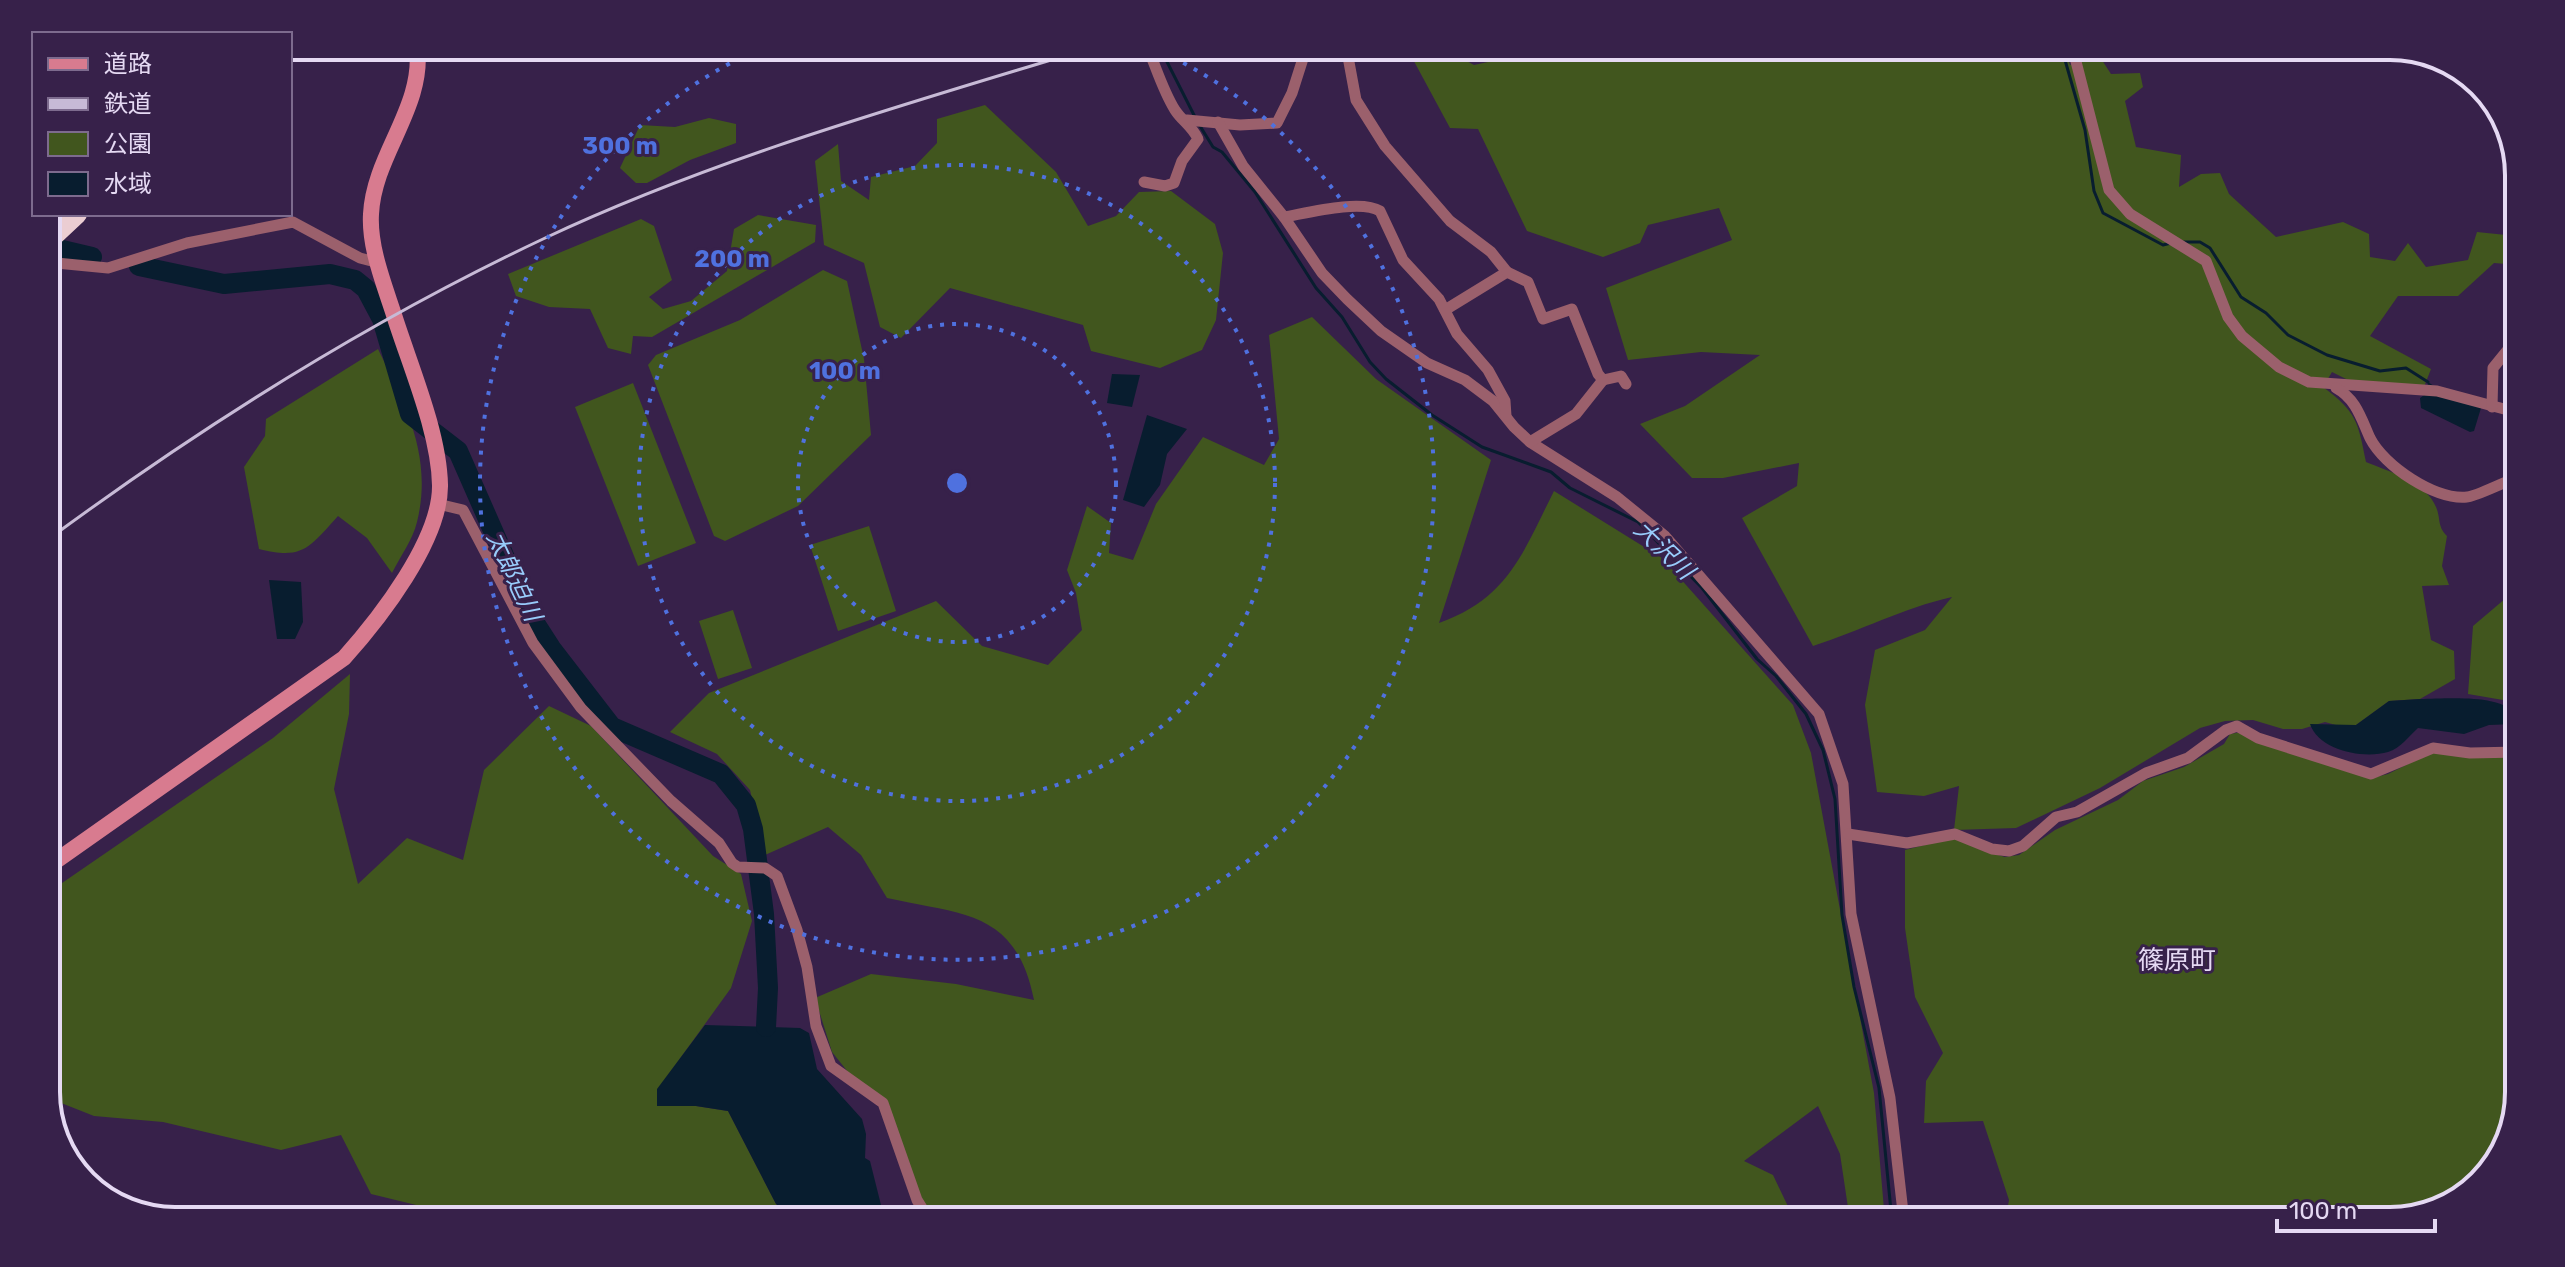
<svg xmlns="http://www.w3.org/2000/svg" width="2565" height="1267" viewBox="0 0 2565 1267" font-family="Rubik,'Noto Sans JP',sans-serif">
	<rect width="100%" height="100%" fill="#37214a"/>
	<g fill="#41561e">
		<path d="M 1414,46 L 1439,46 L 1474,65 L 1516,56 L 1545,59 L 1558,46 L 2064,46 L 2070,65 L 2098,54 L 2111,74 L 2140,73 L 2143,87 L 2125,101 L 2136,147 L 2181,155 L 2179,187 L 2201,174 L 2220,173 L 2229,194 L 2276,237 L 2343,222 L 2369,234 L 2370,257 L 2395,261 L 2408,243 L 2426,267 L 2468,260 L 2477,232 L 2516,236 L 2519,232 L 2519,265 L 2494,263 L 2458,296 L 2398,296 L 2370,336 L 2431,369 L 2424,387 L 2358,385 L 2332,372 L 2323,387 C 2357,412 2358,422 2366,462 C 2388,471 2427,483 2436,507 C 2441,519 2437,526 2447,536 L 2442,566 L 2449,585 L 2422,586 L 2431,640 L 2454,651 L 2455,679 L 2420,699 L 2389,701 L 2356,725 L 2339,726 L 2325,722 L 2302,729 L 2283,729 L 2253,720 L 2225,721 L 2200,728 L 2100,788 L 2016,828 L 1954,830 L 1959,786 L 1924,796 L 1877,792 L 1865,705 L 1875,650 L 1925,630 L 1952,597 C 1903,608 1860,631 1813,646 L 1742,518 L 1797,486 L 1799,463 L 1723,478 L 1692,478 L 1640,424 L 1685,406 L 1760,355 L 1701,352 L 1628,360 L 1606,288 L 1732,240 L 1719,208 L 1648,225 L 1640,243 L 1603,257 L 1527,231 L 1478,129 L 1450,128 L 1409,52 Z"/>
		<polygon points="985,105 1056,172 1088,226 1116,216 1139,192 1171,191 1215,224 1223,253 1216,320 1202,350 1160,368 1091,351 1083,325 950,288 901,338 880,327 864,263 824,245 815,161 838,144 841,181 869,200 871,177 915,166 937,143 937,119"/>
		<polygon points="709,118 736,124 736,143 690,160 647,183 636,183 620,168 640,125 675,127"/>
		<polygon points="758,215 816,225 815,242 652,337 633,336 631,354 608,348 590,309 549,307 516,296 508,274 641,219 654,226 672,280 649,297 663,309 691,301 727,271 734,229"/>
		<polygon points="823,270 847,281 864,359 871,435 798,506 725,541 714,536 648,365 656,355 740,320"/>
		<path d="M 1312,317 L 1376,379 L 1491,460 L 1439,623 C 1509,598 1523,552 1554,491 L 1662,558 L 1793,705 L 1811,753 L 1874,1093 L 1885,1221 L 1850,1221 L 1840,1154 L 1818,1106 L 1744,1161 L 1773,1175 L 1795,1221 L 933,1221 L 918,1200 L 886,1100 L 852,1077 L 832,1052 L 815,998 L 871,974 L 956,984 L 1034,1000 C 1016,910 963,915 887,898 L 861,855 L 828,827 L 765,855 L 750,790 L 717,754 L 670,732 L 709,693 L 936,601 L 982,646 L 1048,665 L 1082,630 L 1076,593 L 1067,570 L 1087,506 L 1111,523 L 1109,553 L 1133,560 L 1156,504 L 1203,437 L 1264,465 L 1279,439 L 1269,335 Z"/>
		<path d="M 378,349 C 406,406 433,457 417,522 C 413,539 400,557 392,573 L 367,538 L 338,516 C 309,548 303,560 259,549 L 244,467 L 265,436 L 266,419 Z"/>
		<polygon points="633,383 696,543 638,566 575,407"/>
		<polygon points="869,526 896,611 838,631 810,545"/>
		<polygon points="2519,587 2519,710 2503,700 2468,694 2473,626"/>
		<polygon points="733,610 752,668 718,679 699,621"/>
		<polygon points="350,674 349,714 334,789 358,884 407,838 463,860 484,770 549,706 591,726 713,856 741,874 752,921 731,988 658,1089 658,1106 696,1106 728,1111 776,1204 796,1221 448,1221 449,1213 371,1194 341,1135 281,1150 163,1122 94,1116 46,1097 46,894 273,738"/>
		<polygon points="2242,732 2372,778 2388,774 2436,750 2519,757 2519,1092 2506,1149 2461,1200 2391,1221 2005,1221 2009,1200 1983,1121 1924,1123 1926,1081 1943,1053 1915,997 1905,928 1905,850 1956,837 1981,850 2005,857 2019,855 2055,830 2118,800 2143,781 2184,767 2224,744 2230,734"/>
	</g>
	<g fill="#081d2f">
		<polygon points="1112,374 1140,375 1132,407 1107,403"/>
		<polygon points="2428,382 2450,397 2481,408 2474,431 2470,432 2421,408 2420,398 2427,393"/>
		<polygon points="1147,415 1187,429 1167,454 1160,485 1144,507 1123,500"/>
		<polygon points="269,580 301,582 303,622 295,639 277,639"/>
		<path d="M 2420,699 C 2446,699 2502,693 2518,716 L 2515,724 L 2489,725 L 2464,734 L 2418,728 C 2409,736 2401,748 2388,752 C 2364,759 2319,751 2310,724 L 2356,725 L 2389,701 Z"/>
		<polygon points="705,1025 800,1028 809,1033 817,1069 862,1119 866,1134 865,1158 870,1161 885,1221 796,1221 776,1204 728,1111 696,1106 657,1106 657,1089"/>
	</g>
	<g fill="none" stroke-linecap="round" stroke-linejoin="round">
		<g stroke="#081d2f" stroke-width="3">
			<polyline points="1159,46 1196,119"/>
			<polyline points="2061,46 2085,130 2094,191 2103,213 2163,245 2171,243"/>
			<polyline points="1200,126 1213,147 1222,152 1255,192 1316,288 1342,317 1370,362 1386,379 1432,415 1482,447 1551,472 1570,488 1638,522 1702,588 1757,659 1776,676 1806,714 1823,750 1835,799 1842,915 1854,987 1879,1088 1892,1221"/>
			<polyline points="2182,242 2200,242 2210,248 2241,297 2266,313 2288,335 2327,355 2380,371 2406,368 2428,382"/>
		</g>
		<g stroke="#081d2f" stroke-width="20">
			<polyline points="58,249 92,257"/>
			<polyline points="139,266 224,284 330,274 355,280 366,289 382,319 410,414 458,451 531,617 551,648 612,727 721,774 746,805 753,829 764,914 768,988 766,1027"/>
		</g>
		<g stroke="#9b606c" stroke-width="11">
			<polyline points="1346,46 1356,100 1385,146 1450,221 1491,252 1507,272 1445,310"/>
			<polyline points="2072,46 2109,190 2130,214 2206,261 2228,317 2242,336 2279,367 2309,382 2437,391 2519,413"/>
			<polyline points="1187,120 1240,125 1277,123 1292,93 1307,46"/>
			<polyline points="1218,122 1243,166 1284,217 1322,273 1347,299 1381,331 1427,363 1465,380 1493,401 1514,427 1530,442 1617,497 1665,536 1819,714 1843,784 1851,914 1890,1098 1904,1221"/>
			<path d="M 1144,182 L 1165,186 L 1174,183 L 1182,161 L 1198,139 C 1192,126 1182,121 1175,110 C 1163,91 1156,67 1147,46"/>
			<path d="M 1284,217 C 1307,213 1361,199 1380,211 L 1403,260 L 1439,299 L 1457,334 L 1488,370 L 1505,401 L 1506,416"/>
			<polyline points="46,262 108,268 187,243 293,222 360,258 379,263"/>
			<polyline points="1507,272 1528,282 1543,319 1572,309 1598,374 1603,380 1621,376 1626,384"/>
			<path d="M 2336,388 C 2356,399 2361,418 2370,438 C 2384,466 2435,500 2467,497 C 2475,497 2506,481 2519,477"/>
			<polyline points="2492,407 2493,368 2519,336"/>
			<polyline points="1530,442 1576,414 1603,380"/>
			<polyline points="438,504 463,510 533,643 581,708 671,801 719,843 732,863 738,867 765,868 777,876 797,930 807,967 816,1026 831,1066 883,1103 917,1200 930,1221"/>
			<polyline points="1848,834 1907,843 1955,834 1992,849 2009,851 2023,846 2056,817 2077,812 2146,773 2188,758 2226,730 2237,726 2258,738 2371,774 2433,748 2470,753 2519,752"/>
		</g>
		<path stroke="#d87b8f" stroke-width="16" d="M 46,868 L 344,658 C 379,619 441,540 440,485 C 439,432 410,366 394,315 C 384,284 369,247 371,214 C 374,154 425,107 417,46"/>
		<polyline stroke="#ebcdd2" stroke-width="20" points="46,243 77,214"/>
		<path stroke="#c7bad6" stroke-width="3" d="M 46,541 C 202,426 367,322 543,239 C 719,156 911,103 1097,46"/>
	</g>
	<g fill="none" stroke="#4f71df" stroke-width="4" stroke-dasharray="4 8">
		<circle cx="957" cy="483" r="159"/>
		<circle cx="957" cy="483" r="318"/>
		<path d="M1151 47A477 477 0 1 1 763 47"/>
	</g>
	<g text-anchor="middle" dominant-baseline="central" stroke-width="6" stroke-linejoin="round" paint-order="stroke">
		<g font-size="24" font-style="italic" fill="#98cbfa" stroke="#37214a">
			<text transform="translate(1664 550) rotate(44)">大沢川</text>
			<text transform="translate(514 576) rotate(65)">太郎迫川</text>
		</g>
		<g font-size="26" fill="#e5d9f3" stroke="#37214a">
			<text x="2177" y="960">篠原町</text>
		</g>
	</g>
	<path d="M0 0H2565V1267H0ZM175 60H2390A115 115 0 0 1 2505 175V1092A115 115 0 0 1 2390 1207H175A115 115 0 0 1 60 1092V175A115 115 0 0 1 175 60Z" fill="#37214a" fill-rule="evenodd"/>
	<path fill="none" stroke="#e5d9f3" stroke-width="4" d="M175 60H2390A115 115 0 0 1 2505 175V1092A115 115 0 0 1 2390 1207H175A115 115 0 0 1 60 1092V175A115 115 0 0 1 175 60Z"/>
	<circle cx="957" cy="483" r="12" fill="#4f71df" stroke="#37214a" stroke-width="4"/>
	<g font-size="24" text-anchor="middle" font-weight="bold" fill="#4f71df" stroke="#37214a" stroke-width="6" stroke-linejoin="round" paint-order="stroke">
		<text x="620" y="154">300 m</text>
		<text x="732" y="267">200 m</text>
		<text x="845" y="379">100 m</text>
	</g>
	<rect x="32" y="32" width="260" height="184" fill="#37214a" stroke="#7d6b8e" stroke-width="2"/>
	<rect x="48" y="58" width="40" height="12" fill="#d87b8f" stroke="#7d6b8e" stroke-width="2"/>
	<text x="104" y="72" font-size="24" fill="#e5d9f3">道路</text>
	<rect x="48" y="98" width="40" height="12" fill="#c7bad6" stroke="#7d6b8e" stroke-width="2"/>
	<text x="104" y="112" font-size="24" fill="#e5d9f3">鉄道</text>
	<rect x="48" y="132" width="40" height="24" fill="#41561e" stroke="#7d6b8e" stroke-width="2"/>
	<text x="104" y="152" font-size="24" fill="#e5d9f3">公園</text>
	<rect x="48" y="172" width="40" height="24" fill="#081d2f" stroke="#7d6b8e" stroke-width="2"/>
	<text x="104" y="192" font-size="24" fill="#e5d9f3">水域</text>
	<path d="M2277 1219v12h158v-12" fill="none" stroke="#e5d9f3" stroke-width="4"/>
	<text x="2289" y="1219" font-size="24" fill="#e5d9f3" stroke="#37214a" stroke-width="6" paint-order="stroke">100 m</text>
</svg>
